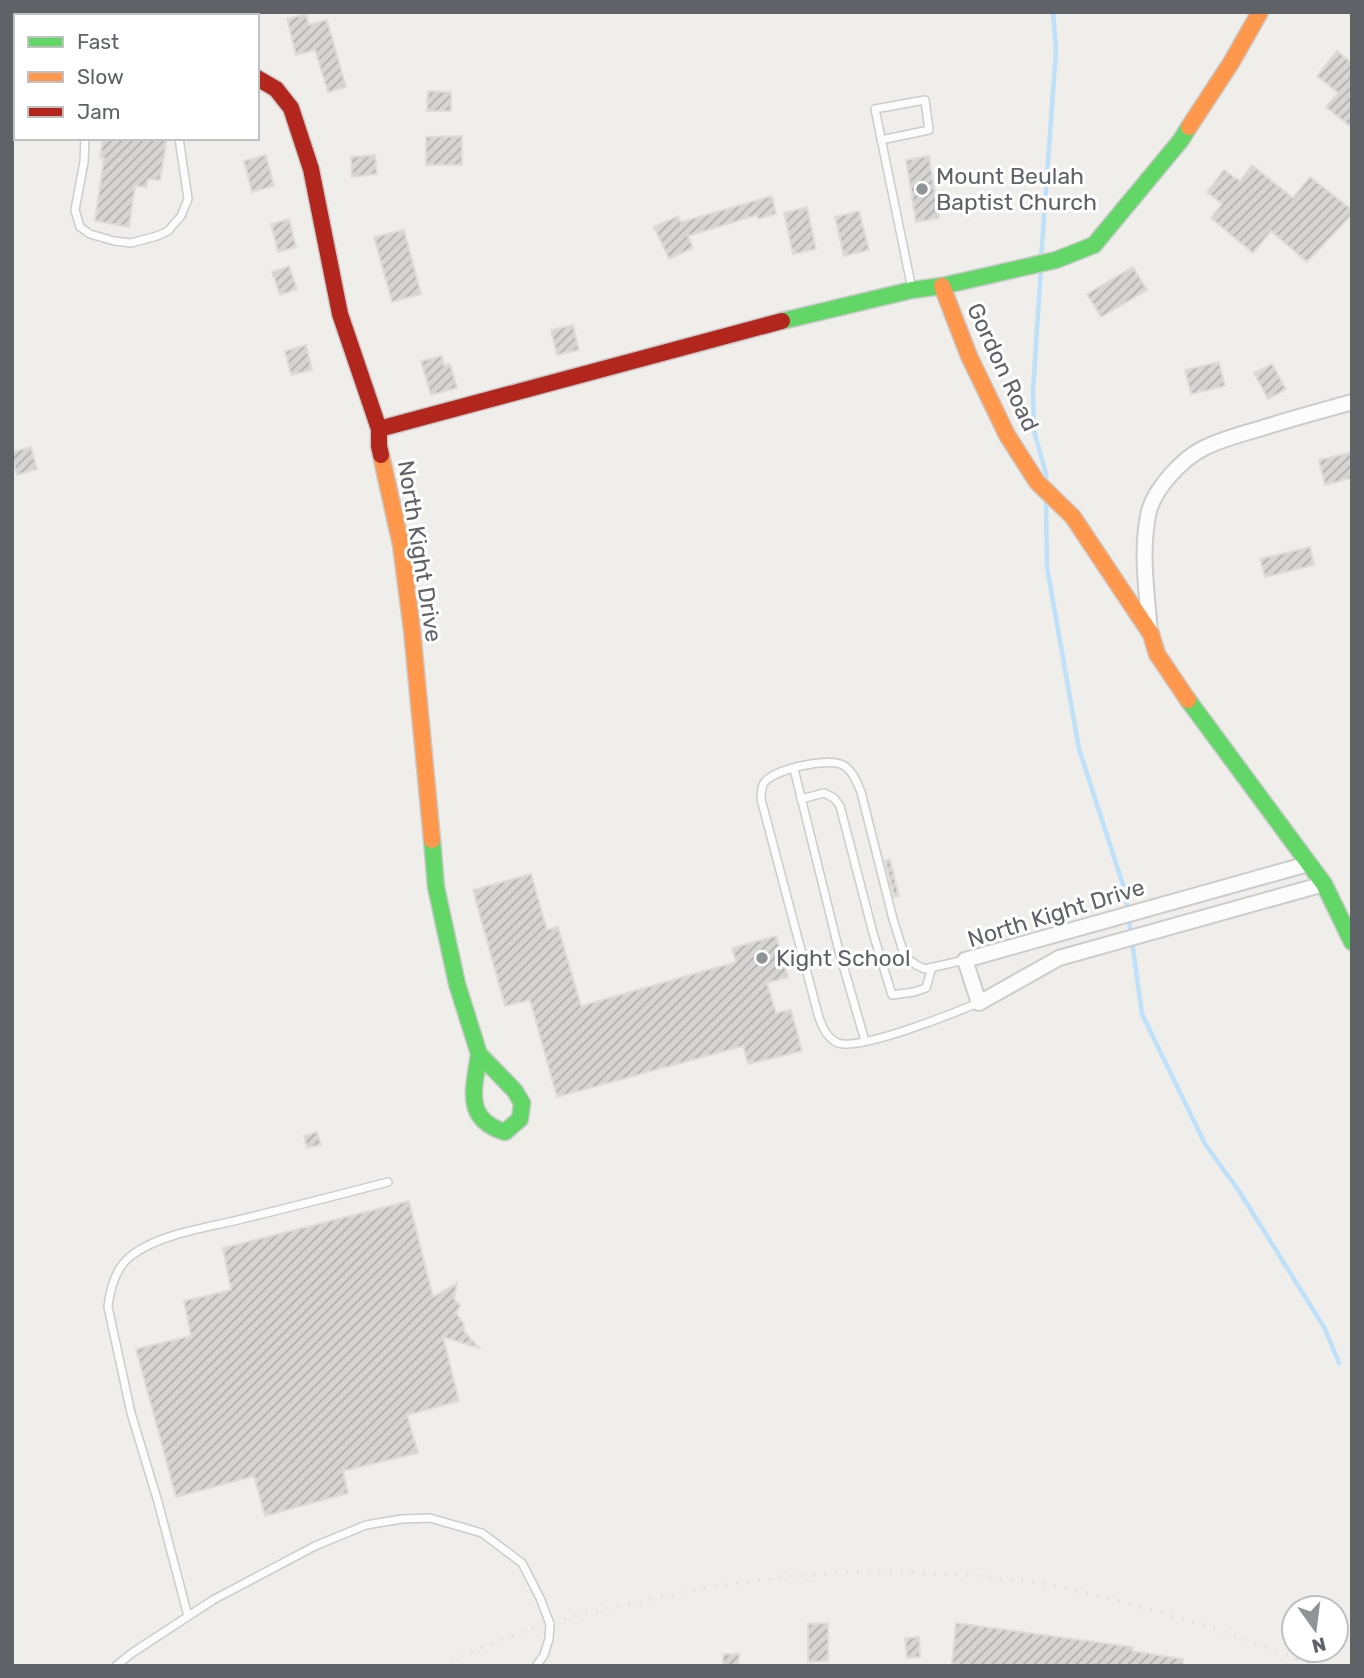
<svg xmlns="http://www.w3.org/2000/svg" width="1364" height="1678" viewBox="0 0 1364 1678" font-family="Rubik,sans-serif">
	<defs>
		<pattern id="building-hatch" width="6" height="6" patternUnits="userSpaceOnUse" patternTransform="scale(1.75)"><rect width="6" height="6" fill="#d6d5d3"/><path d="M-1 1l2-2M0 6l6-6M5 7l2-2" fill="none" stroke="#b1b0af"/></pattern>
	</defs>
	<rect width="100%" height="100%" fill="#efeeea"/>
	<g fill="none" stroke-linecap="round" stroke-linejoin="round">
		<g stroke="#bfe0f9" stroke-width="4.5">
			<polyline points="1041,259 1056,50 1053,12"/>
			<polyline points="1041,268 1033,391 1034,431 1046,474 1046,481"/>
			<polyline points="1046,501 1047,567 1079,749 1125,891 1142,1014 1205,1144 1239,1191 1324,1327 1339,1363"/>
		</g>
	</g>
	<g fill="url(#building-hatch)" stroke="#deddd9" stroke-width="2">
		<polygon points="306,14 309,25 327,20 346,87 328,92 315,50 296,55 287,19"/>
		<polygon points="1337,51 1352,63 1352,128 1326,107 1338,93 1317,76"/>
		<polygon points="428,91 451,92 451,111 427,111"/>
		<polygon points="462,136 462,165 426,165 426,137"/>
		<polygon points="103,138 167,138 160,180 148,179 146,187 135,186 129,227 95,221 104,158 100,158"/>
		<polygon points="266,155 274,186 252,192 244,161"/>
		<polygon points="375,155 377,174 352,177 351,157"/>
		<polygon points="929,156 939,218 916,222 906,160"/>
		<polygon points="1252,165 1293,198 1310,177 1352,210 1352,214 1307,262 1271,231 1253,253 1211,218 1222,204 1207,192 1224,170 1240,181"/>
		<polygon points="772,196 776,214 758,219 757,215 688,236 693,248 669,259 654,227 678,216 681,222"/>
		<polygon points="807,207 816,249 793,254 784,213"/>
		<polygon points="859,211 869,250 844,256 835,217"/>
		<polygon points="289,219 296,247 278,252 271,224"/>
		<polygon points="404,230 421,294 392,302 374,237"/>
		<polygon points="289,266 297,289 280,295 272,272"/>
		<polygon points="1133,267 1147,290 1101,317 1087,294"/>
		<polygon points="573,325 579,350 557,355 551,330"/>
		<polygon points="306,345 312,370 291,375 285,351"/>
		<polygon points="442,356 444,365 450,364 457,388 431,395 421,361"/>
		<polygon points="1219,362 1225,386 1191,394 1185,370"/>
		<polygon points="1272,364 1286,389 1268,399 1254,373"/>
		<polygon points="31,447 37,469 17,475 12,458 12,452"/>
		<polygon points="1352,452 1352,478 1325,485 1319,460"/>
		<polygon points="1310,547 1314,565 1265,577 1260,559"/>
		<polygon points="890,859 899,896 894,897 885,861"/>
		<polygon points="531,874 547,930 558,927 581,1006 736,962 732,948 776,936 788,977 767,983 776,1013 791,1010 802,1051 748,1064 743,1046 557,1097 530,1000 505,1006 473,890"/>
		<polygon points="317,1132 321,1145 307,1148 304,1136"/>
		<polygon points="409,1201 433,1297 457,1283 454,1299 460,1305 456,1313 464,1324 464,1331 479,1348 443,1337 459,1401 407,1415 418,1453 343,1471 348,1493 265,1516 254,1476 176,1497 136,1349 191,1336 184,1301 231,1290 223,1248"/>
		<polygon points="828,1623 828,1661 808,1662 808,1624"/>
		<polygon points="956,1623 1133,1647 1132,1651 1183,1659 1183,1666 969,1666 952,1664"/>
		<polygon points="919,1637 920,1657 907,1658 905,1638"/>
		<polygon points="723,1654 739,1654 738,1666 723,1666"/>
	</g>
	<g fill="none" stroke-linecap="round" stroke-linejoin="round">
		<defs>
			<g id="lane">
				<polyline points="85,12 85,16"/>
				<polyline points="85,138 84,162 75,210 80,227 90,234 114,241 131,243 157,236 168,231 181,216 188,199 179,138"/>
				<polyline points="881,140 929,130 925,100 875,109 912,289"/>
				<polyline points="794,769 839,951 865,1041"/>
				<polyline points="801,799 824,793 834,798 840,806 873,933 892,995 914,992 926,988 932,967"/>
				<path d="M 965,960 L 925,969 L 918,966 L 909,960 L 902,948 L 893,919 L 861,792 C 857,782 853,771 843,765 C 828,757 774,769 764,783 C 761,788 761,793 761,799 L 819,1018 C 823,1028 827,1038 838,1043 C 860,1051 954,1013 978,1003"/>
				<path d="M 188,1616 L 158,1502 L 131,1413 L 108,1307 C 110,1288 116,1267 132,1255 C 160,1234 205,1228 238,1220 C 288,1208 338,1195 388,1182"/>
				<polyline points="116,1666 132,1653 213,1600 315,1546 366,1525 402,1519 430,1518 482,1533 522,1563 540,1598 550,1624 549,1639 544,1655 536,1666"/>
			</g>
			<g id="street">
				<polyline points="169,12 172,16"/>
				<path d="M 1150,633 C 1147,593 1140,550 1149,511 C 1155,488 1183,458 1204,448 C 1222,439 1241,434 1259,429 C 1290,419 1321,411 1352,402"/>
				<polyline points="1308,864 965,960 979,1003 1059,958 1324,884"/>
			</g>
			<g id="fast">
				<polyline points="782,321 912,290 942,286 1056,260 1094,245 1181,140 1189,127"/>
				<polyline points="1188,700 1324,884 1352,942"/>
				<path d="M 432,840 L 436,887 L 457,984 L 479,1054 L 515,1091 L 522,1103 L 520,1119 L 505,1132 C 463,1119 474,1089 479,1054"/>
			</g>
			<g id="slow">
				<polyline points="1189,127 1231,63 1260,12"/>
				<polyline points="942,286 969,356 1007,435 1037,482 1073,517 1151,634 1157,654 1188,700"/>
				<polyline points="381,455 401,545 412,630 432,840"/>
			</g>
			<g id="jam">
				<polyline points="257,78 276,89 291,108 311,169 340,314 379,429 379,446 381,455"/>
				<polyline points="379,429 782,321"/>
			</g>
		</defs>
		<use href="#lane" stroke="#cbcccc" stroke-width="10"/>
		<use href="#street" stroke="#cbcccc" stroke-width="18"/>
		<use href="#fast" stroke="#cacacb" stroke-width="19"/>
		<use href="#slow" stroke="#cacacb" stroke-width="19"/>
		<use href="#jam" stroke="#cacacb" stroke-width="19"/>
		<use href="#lane" stroke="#fdfcfc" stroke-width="7"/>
		<use href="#street" stroke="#fdfcfc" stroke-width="14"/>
		<use href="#fast" stroke="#63d668" stroke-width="16"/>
		<use href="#slow" stroke="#ff974d" stroke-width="16"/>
		<use href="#jam" stroke="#b3261e" stroke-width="16"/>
		<polyline stroke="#e4e4e4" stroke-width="4.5" stroke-dasharray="2 9" stroke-linecap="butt" points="441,1666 472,1651 536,1627 575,1616 696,1589 785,1577 849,1572 959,1574 1048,1584 1116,1600 1190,1621 1267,1647 1314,1666"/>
	</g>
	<g fill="#919496" stroke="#fff" stroke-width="2.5">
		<circle cx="922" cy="189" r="7"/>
		<circle cx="762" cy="958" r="7"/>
	</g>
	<g text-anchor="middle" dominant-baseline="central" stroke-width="6" stroke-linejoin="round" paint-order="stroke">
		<g font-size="23" fill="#5f6368" stroke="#fff" text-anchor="start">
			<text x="936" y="176">Mount Beulah<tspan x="936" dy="26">Baptist Church</tspan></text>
			<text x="776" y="958">Kight School</text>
		</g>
		<g font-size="23" fill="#5f6368" stroke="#fff">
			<text transform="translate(1003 367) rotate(65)">Gordon Road</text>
			<text transform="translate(420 551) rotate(81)">North Kight Drive</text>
			<text transform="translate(1056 913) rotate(-17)">North Kight Drive</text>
		</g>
	</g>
	<rect width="1364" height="1678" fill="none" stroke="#5f6368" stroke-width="28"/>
	<rect x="14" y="14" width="245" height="126" fill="#ffffff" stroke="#bfc1c3" stroke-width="2"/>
	<rect x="28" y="37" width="35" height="10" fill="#63d668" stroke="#bfc1c3" stroke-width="2"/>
	<text x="77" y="49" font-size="21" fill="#5f6368">Fast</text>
	<rect x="28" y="72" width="35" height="10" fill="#ff974d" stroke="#bfc1c3" stroke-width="2"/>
	<text x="77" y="84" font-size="21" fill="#5f6368">Slow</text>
	<rect x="28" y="107" width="35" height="10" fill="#b3261e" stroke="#bfc1c3" stroke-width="2"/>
	<text x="77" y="119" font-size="21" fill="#5f6368">Jam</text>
	<g transform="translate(1315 1629) rotate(166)"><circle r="33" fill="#ffffff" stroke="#bfc1c3" stroke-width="2"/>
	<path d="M0-5L12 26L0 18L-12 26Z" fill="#919496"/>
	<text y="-10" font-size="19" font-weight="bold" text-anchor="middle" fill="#5f6368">N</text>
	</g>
</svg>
